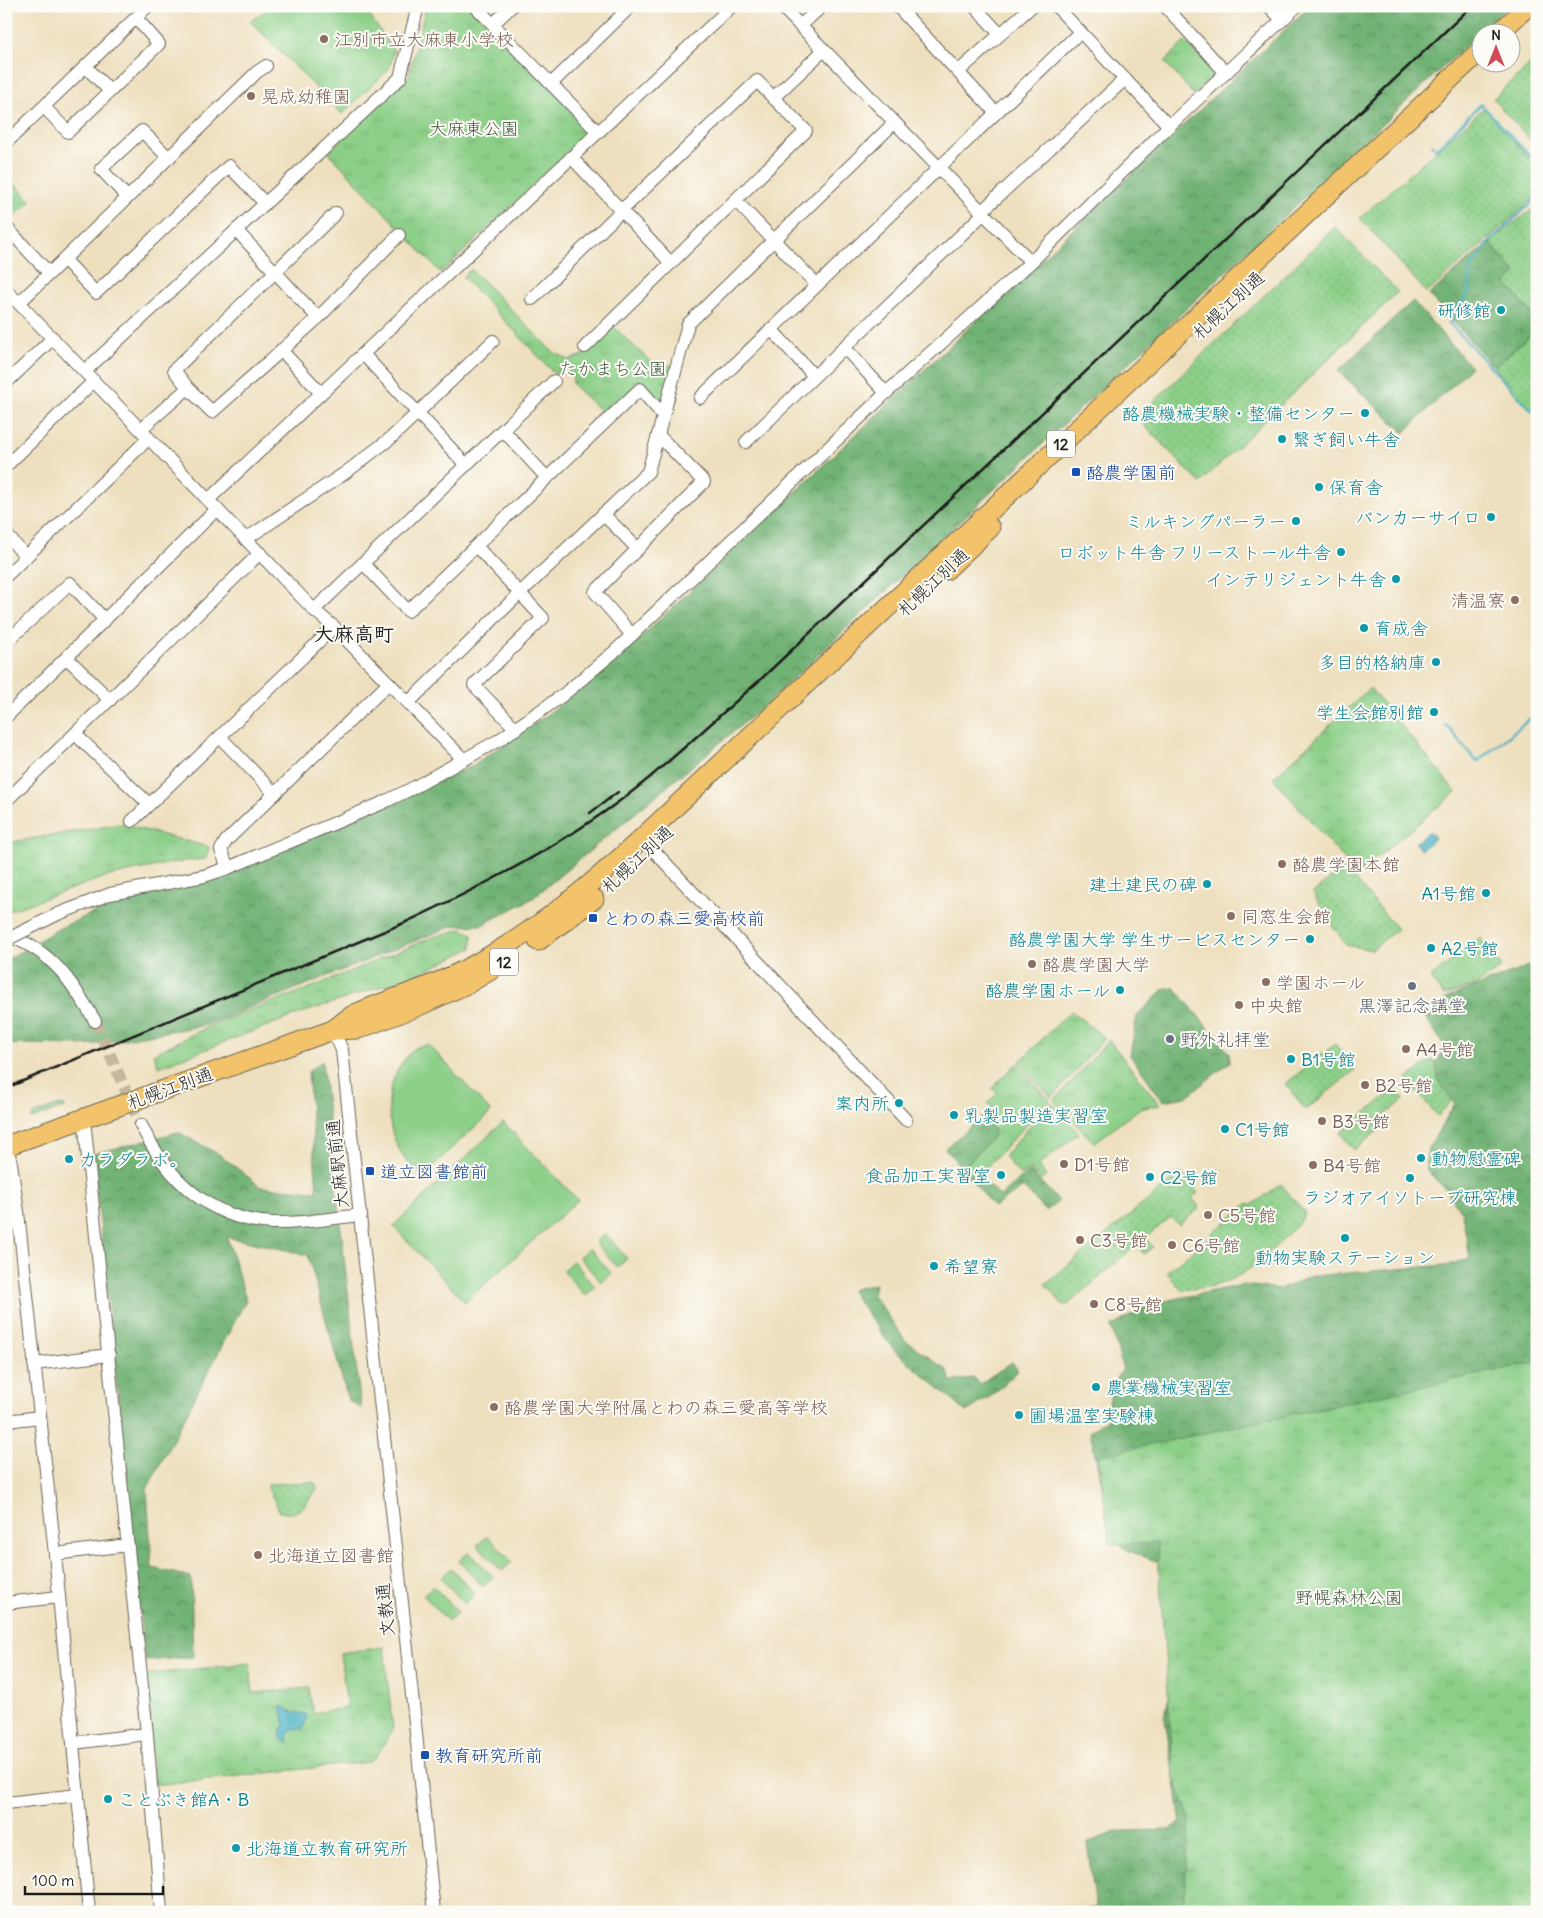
<svg xmlns="http://www.w3.org/2000/svg" width="1543" height="1918" viewBox="0 0 1543 1918" font-family="Delius,'Klee One',sans-serif">
	<defs>
		<pattern id="grass-dots" width="8" height="8" patternUnits="userSpaceOnUse" patternTransform="scale(1.25)"><rect width="8" height="8" fill="#8ccf88"/><path d="M2 2h.1M6 6h.1" fill="none" stroke="#78b175" stroke-width="1.8" stroke-linecap="round"/></pattern>
		<pattern id="forest-crowns" width="20" height="18" patternUnits="userSpaceOnUse" patternTransform="scale(1.25)"><rect width="20" height="18" fill="#71b274"/><path d="M2 6a3 3 0 1 1 6 0M12 15a3 3 0 1 1 6 0" fill="none" stroke="#5c905e"/></pattern>
		<pattern id="park-tufts" width="24" height="20" patternUnits="userSpaceOnUse" patternTransform="scale(1.25)"><rect width="24" height="20" fill="#8ccf88"/><path d="M3 7l-1-3M5 7V3M7 7l1-3M15 17l-1-3M17 17v-4M19 17l1-3" fill="none" stroke="#78b175"/></pattern>
	</defs>
	<rect width="100%" height="100%" fill="#fdfcf7"/>
	<filter id="ink" filterUnits="userSpaceOnUse"><feTurbulence type="fractalNoise" baseFrequency=".02" numOctaves="2"/><feDisplacementMap in="SourceGraphic" scale="10" xChannelSelector="R" yChannelSelector="G"/><feConvolveMatrix kernelMatrix="1 2 1 2 8 2 1 2 1" color-interpolation-filters="sRGB"/></filter>
	<filter id="wash" filterUnits="userSpaceOnUse"><feTurbulence type="fractalNoise" baseFrequency=".0096" numOctaves="4" result="noise"/><feDisplacementMap in="SourceGraphic" scale="20" xChannelSelector="R" yChannelSelector="G"/><feGaussianBlur stdDeviation="1.12" result="paint"/><feColorMatrix in="noise" values="0 0 0 0 0 0 0 0 0 0 0 0 0 0 0 0 0 1.4 0 .05"/><feComposite in="paint" operator="in"/></filter>
	<g filter="url(#wash)">
		<rect width="100%" height="100%" fill="#eee0bf"/>
		<g fill="url(#grass-dots)" stroke="#547652">
			<polygon points="1537,57 1537,147 1493,99"/>
			<polygon points="1484,108 1537,166 1537,195 1427,293 1360,218"/>
			<polygon points="6,175 31,201 6,224"/>
			<polygon points="1537,206 1537,320 1505,283 1516,273 1489,242"/>
			<polygon points="1335,227 1398,292 1200,483 1137,418"/>
			<polygon points="1537,329 1537,417 1494,367"/>
			<polygon points="1345,867 1397,929 1372,950 1346,945 1325,915 1313,893"/>
			<polygon points="1480,938 1502,967 1475,986 1444,996 1430,978"/>
			<polygon points="1335,1044 1355,1070 1306,1110 1285,1084"/>
			<polygon points="1432,1059 1454,1087 1451,1102 1438,1116 1406,1080"/>
			<polygon points="1396,1088 1404,1100 1379,1120 1384,1126 1354,1150 1340,1133"/>
			<polygon points="60,1105 66,1107 31,1119 34,1114"/>
			<path d="M 1181,1173 L 1198,1193 L 1192,1198 L 1200,1208 L 1179,1225 L 1171,1217 L 1145,1238 L 1153,1247 L 1144,1254 L 1136,1245 C 1112,1266 1089,1287 1065,1307 L 1045,1284 Z"/>
			<path d="M 1281,1184 L 1305,1213 L 1303,1218 C 1277,1246 1247,1280 1208,1287 C 1199,1288 1190,1289 1181,1290 L 1167,1272 L 1248,1203 L 1252,1205 Z"/>
			<path d="M 311,1482 L 316,1484 L 317,1489 C 305,1504 301,1517 280,1512 L 267,1486 L 271,1484 Z"/>
		</g>
		<g fill="url(#forest-crowns)" stroke="#466748">
			<polygon points="1310,6 1508,6 763,707 533,898 482,925 452,926 206,1025 90,1045 11,1044 6,1046 6,960 58,929 136,893 229,864 393,803 470,767 544,717 618,659"/>
			<polygon points="1489,242 1516,274 1506,283 1537,320 1537,329 1494,367 1429,295"/>
			<polygon points="1413,301 1471,367 1404,433 1338,371"/>
			<polygon points="1537,963 1537,1912 1075,1912 1096,1907 1087,1843 1118,1831 1169,1830 1181,1822 1165,1719 1169,1693 1163,1564 1127,1550 1114,1539 1090,1431 1107,1420 1112,1384 1123,1369 1111,1327 1151,1304 1242,1285 1281,1289 1312,1276 1446,1265 1470,1259 1462,1213 1444,1188 1425,1169 1428,1149 1455,1103 1439,1082 1436,1064 1445,1046 1425,1017 1436,1010 1445,999"/>
			<polygon points="1175,988 1229,1053 1230,1062 1186,1097 1163,1101 1130,1055 1137,1016 1164,989"/>
			<polygon points="322,1061 361,1408 348,1400 308,1255 227,1237 246,1300 147,1489 152,1568 191,1577 193,1657 145,1661 93,1154 178,1132 220,1155 261,1187 317,1191 308,1072"/>
			<polygon points="985,1115 991,1121 994,1136 966,1165 1000,1196 1030,1171 1059,1201 1046,1211 1023,1187 994,1207 945,1148"/>
			<polygon points="875,1284 873,1295 905,1340 947,1370 951,1381 973,1378 980,1384 1012,1362 1018,1371 991,1396 966,1412 892,1348 851,1291 854,1289"/>
		</g>
		<g fill="url(#park-tufts)" stroke="#547652">
			<polygon points="426,6 469,6 592,129 441,273 328,152 409,76"/>
			<polygon points="1185,41 1217,73 1194,95 1165,62"/>
			<polygon points="471,269 552,351 569,360 583,355 612,325 656,367 673,365 662,404 658,404 639,384 605,415 572,384 573,376 565,373 554,373 463,277"/>
			<polygon points="1370,688 1456,792 1357,874 1273,778"/>
			<polygon points="121,824 209,847 206,859 171,863 105,877 6,912 6,843"/>
			<polygon points="462,929 472,934 472,948 419,974 299,1014 159,1067 153,1054 222,1020 305,990 433,937"/>
			<polygon points="1071,1011 1105,1038 1052,1098 1018,1063"/>
			<polygon points="1109,1040 1160,1105 1139,1109 1094,1143 1054,1101"/>
			<polygon points="1016,1064 1050,1100 977,1177 966,1165 994,1136 991,1121 985,1115 991,1108 987,1104 998,1093 992,1088"/>
			<polygon points="1051,1102 1079,1133 1039,1165 1046,1176 1041,1180 1030,1169 1021,1176 1004,1156"/>
			<polygon points="1537,1362 1537,1912 1183,1912 1190,1819 1174,1778 1157,1543 1110,1544 1098,1456"/>
			<polygon points="384,1647 393,1730 377,1755 369,1762 154,1785 145,1675 250,1663 253,1693 309,1688 313,1713 347,1708 340,1653"/>
		</g>
		<g fill="#8ccf88" stroke="#547652">
			<polygon points="274,6 363,6 394,51 389,69 342,114 250,21"/>
			<path d="M 429,1045 L 491,1112 L 422,1176 C 409,1164 398,1152 393,1135 C 385,1109 388,1079 406,1058 C 409,1054 413,1049 417,1047 C 421,1046 425,1046 429,1045 Z"/>
			<polygon points="503,1122 578,1200 465,1302 393,1226"/>
			<polygon points="605,1233 627,1259 617,1267 595,1242"/>
			<polygon points="589,1248 611,1273 601,1282 579,1257"/>
			<polygon points="573,1261 595,1287 585,1296 563,1270"/>
			<polygon points="488,1536 512,1562 502,1571 477,1545"/>
			<polygon points="469,1552 493,1577 483,1587 459,1561"/>
			<polygon points="451,1568 475,1594 465,1604 441,1578"/>
			<polygon points="433,1586 458,1612 448,1621 423,1595"/>
		</g>
		<g fill="#44aec3" stroke="#306570">
			<polygon points="1429,831 1435,838 1421,850 1415,843"/>
			<path d="M 283,1706 L 292,1712 L 306,1714 L 307,1717 L 303,1729 L 293,1729 L 289,1732 L 287,1738 L 290,1740 L 286,1743 C 279,1738 278,1731 285,1725 L 281,1707 Z"/>
		</g>
		<g fill="none" stroke-linecap="round" stroke-linejoin="round">
			<g stroke="#44aec3" stroke-width="2.5">
				<polyline points="1432,144 1436,149 1481,104 1537,163"/>
				<polyline points="1537,198 1492,239 1470,268 1469,292 1453,314 1449,323 1537,416"/>
				<polyline points="1446,725 1477,762 1537,713"/>
			</g>
		</g>
	</g>
	<g filter="url(#ink)">
		<g fill="none" stroke-linecap="round" stroke-linejoin="round">
			<polyline stroke="#c4b99e" stroke-width="12" stroke-dasharray="12 6" stroke-linecap="butt" points="95,1021 141,1125"/>
			<defs>
				<g id="minor">
					<polyline points="475,6 598,132"/>
					<polyline points="781,6 1031,262"/>
					<polyline points="897,6 995,112"/>
					<polyline points="974,6 1000,34"/>
					<polyline points="1056,6 1169,126"/>
					<polyline points="1165,6 1226,73"/>
					<polyline points="1269,6 1282,20"/>
					<polyline points="493,24 512,6"/>
					<polyline points="800,26 822,6"/>
					<polyline points="86,67 110,91"/>
					<polyline points="958,72 1032,6"/>
					<polyline points="551,84 631,6"/>
					<polyline points="773,98 824,50"/>
					<polyline points="44,107 68,132 159,44 136,18"/>
					<polyline points="6,143 148,6"/>
					<polyline points="571,157 671,263"/>
					<polyline points="127,197 101,169 142,131 169,158"/>
					<polyline points="735,200 817,285"/>
					<polyline points="981,212 1125,79"/>
					<polyline points="336,213 174,370 188,388 212,412 318,318 399,235"/>
					<polyline points="236,230 318,318"/>
					<polyline points="6,231 8,229 49,273"/>
					<polyline points="64,259 96,293 229,166 265,203"/>
					<polyline points="6,290 314,610 334,627 464,760"/>
					<polyline points="532,299 621,211 757,81 806,131 585,347"/>
					<polyline points="19,303 257,72 266,66"/>
					<polyline points="771,329 814,376"/>
					<polyline points="844,347 886,393"/>
					<polyline points="281,350 321,393"/>
					<polyline points="363,354 466,465"/>
					<polyline points="85,371 400,78 418,6"/>
					<polyline points="6,383 53,338"/>
					<polyline points="700,398 1080,32"/>
					<polyline points="141,429 188,388"/>
					<polyline points="503,430 547,478"/>
					<polyline points="746,442 983,214"/>
					<polyline points="6,466 94,381"/>
					<polyline points="208,500 732,6"/>
					<polyline points="603,514 638,549"/>
					<polyline points="6,534 26,557"/>
					<polyline points="246,539 345,473 391,438 493,341"/>
					<polyline points="476,546 543,618 474,685 516,729"/>
					<polyline points="363,563 408,611 640,389 663,415"/>
					<polyline points="6,576 149,438"/>
					<polyline points="314,610 554,381"/>
					<polyline points="6,631 12,637 70,583 105,620"/>
					<polyline points="632,635 595,592 704,482 658,435"/>
					<polyline points="67,658 110,700"/>
					<polyline points="409,702 520,593 648,472 688,324 894,123"/>
					<polyline points="6,717 217,509"/>
					<polyline points="75,734 149,804"/>
					<polyline points="220,737 275,794"/>
					<polyline points="6,801 260,553"/>
					<polyline points="132,821 334,627"/>
					<polyline points="642,838 906,1120"/>
					<polyline points="228,868 221,850 226,841 389,683"/>
					<polyline points="58,914 110,894 204,876 228,868 380,804 411,789 499,740 563,695 614,652 886,393 1031,262 1169,126 1297,6"/>
					<path d="M 6,935 C 52,950 72,982 95,1021"/>
					<polyline points="333,1030 342,1050 414,1713 434,1912"/>
					<polyline points="84,1119 147,1734 161,1912"/>
					<path d="M 141,1125 C 167,1179 210,1220 273,1223 C 302,1224 332,1218 361,1215"/>
					<polyline points="7,1146 11,1163 18,1212 55,1554 89,1912"/>
					<polyline points="34,1364 109,1355"/>
					<polyline points="6,1421 40,1417"/>
					<polyline points="55,1554 128,1545"/>
					<polyline points="6,1603 59,1597"/>
					<polyline points="73,1743 147,1734"/>
					<polyline points="6,1803 78,1795"/>
				</g>
				<g id="highway">
					<polyline points="1500,32 1528,6"/>
					<polyline points="946,570 990,528"/>
					<polyline points="538,941 594,899"/>
					<polyline points="333,1030 358,1029 414,1008 469,983 491,970"/>
					<path d="M 6,1146 L 333,1030 C 340,1025 347,1018 355,1014 C 392,997 432,988 468,968 C 533,934 588,888 642,838 L 1480,51"/>
				</g>
			</defs>
			<use href="#minor" stroke="#666155" stroke-width="14"/>
			<use href="#highway" stroke="#666155" stroke-width="21"/>
			<use href="#minor" stroke="#fff" stroke-width="12"/>
			<use href="#highway" stroke="#f2c36a" stroke-width="19"/>
			<g stroke="#1c1c1c" stroke-width="2.5">
				<polyline points="590,813 618,792"/>
				<path d="M 6,1088 L 404,923 C 487,884 571,841 643,783 C 683,750 721,714 760,680 L 1472,6"/>
			</g>
			<defs>
				<polyline id="minor-bridge" points="6,940 58,914"/>
			</defs>
			<use href="#minor-bridge" stroke="#666155" stroke-width="14" stroke-linecap="butt"/>
			<use href="#minor-bridge" stroke="#fff" stroke-width="12"/>
		</g>
	</g>
	<g fill="#8d6e63" stroke="#fdfcf7" stroke-width="2">
		<circle cx="324" cy="39" r="5"/>
		<circle cx="251" cy="96" r="5"/>
		<circle cx="1515" cy="600" r="5"/>
		<circle cx="1282" cy="864" r="5"/>
		<circle cx="1231" cy="916" r="5"/>
		<circle cx="1032" cy="964" r="5"/>
		<circle cx="1266" cy="982" r="5"/>
		<circle cx="1239" cy="1005" r="5"/>
		<circle cx="1406" cy="1049" r="5"/>
		<circle cx="1365" cy="1085" r="5"/>
		<circle cx="1322" cy="1121" r="5"/>
		<circle cx="1064" cy="1164" r="5"/>
		<circle cx="1313" cy="1165" r="5"/>
		<circle cx="1208" cy="1215" r="5"/>
		<circle cx="1080" cy="1240" r="5"/>
		<circle cx="1172" cy="1245" r="5"/>
		<circle cx="1094" cy="1304" r="5"/>
		<circle cx="494" cy="1407" r="5"/>
		<circle cx="258" cy="1555" r="5"/>
	</g>
	<g fill="#0f9aa8" stroke="#fdfcf7" stroke-width="2">
		<circle cx="1501" cy="310" r="5"/>
		<circle cx="1365" cy="413" r="5"/>
		<circle cx="1282" cy="439" r="5"/>
		<circle cx="1319" cy="487" r="5"/>
		<circle cx="1491" cy="517" r="5"/>
		<circle cx="1296" cy="521" r="5"/>
		<circle cx="1341" cy="552" r="5"/>
		<circle cx="1396" cy="579" r="5"/>
		<circle cx="1364" cy="628" r="5"/>
		<circle cx="1436" cy="662" r="5"/>
		<circle cx="1434" cy="712" r="5"/>
		<circle cx="1207" cy="884" r="5"/>
		<circle cx="1486" cy="893" r="5"/>
		<circle cx="1310" cy="939" r="5"/>
		<circle cx="1431" cy="948" r="5"/>
		<circle cx="1120" cy="990" r="5"/>
		<circle cx="1291" cy="1059" r="5"/>
		<circle cx="899" cy="1103" r="5"/>
		<circle cx="954" cy="1115" r="5"/>
		<circle cx="1225" cy="1129" r="5"/>
		<circle cx="1421" cy="1158" r="5"/>
		<circle cx="69" cy="1159" r="5"/>
		<circle cx="1001" cy="1175" r="5"/>
		<circle cx="1150" cy="1177" r="5"/>
		<circle cx="1410" cy="1178" r="5"/>
		<circle cx="1345" cy="1238" r="5"/>
		<circle cx="934" cy="1266" r="5"/>
		<circle cx="1096" cy="1387" r="5"/>
		<circle cx="1019" cy="1415" r="5"/>
		<circle cx="108" cy="1799" r="5"/>
		<circle cx="236" cy="1848" r="5"/>
	</g>
	<g fill="#1a4fb4" stroke="#fdfcf7" stroke-width="2">
		<rect x="1071" y="467" width="10" height="10" rx="2.5"/>
		<rect x="588" y="913" width="10" height="10" rx="2.5"/>
		<rect x="365" y="1166" width="10" height="10" rx="2.5"/>
		<rect x="420" y="1750" width="10" height="10" rx="2.5"/>
	</g>
	<g fill="#6b7280" stroke="#fdfcf7" stroke-width="2">
		<circle cx="1412" cy="986" r="5"/>
		<circle cx="1170" cy="1039" r="5"/>
	</g>
	<g text-anchor="middle" dominant-baseline="central" stroke-width="4" stroke-linejoin="round" paint-order="stroke">
		<g fill="#fdfcf7" stroke="#605f5e" stroke-width="1">
			<rect x="1047" y="430.5" width="28" height="27" rx="4"/>
			<rect x="490" y="948.5" width="28" height="27" rx="4"/>
		</g>
		<g font-size="16" font-weight="bold" fill="#1c1c1c">
			<text x="1061" y="444">12</text>
			<text x="504" y="962">12</text>
		</g>
		<g font-size="18" fill="#785e54" stroke="#fdfcf7" text-anchor="start">
			<text x="334" y="39">江別市立大麻東小学校</text>
			<text x="261" y="96">晃成幼稚園</text>
			<text x="1505" y="600" text-anchor="end">清温寮</text>
			<text x="1292" y="864">酪農学園本館</text>
			<text x="1241" y="916">同窓生会館</text>
			<text x="1042" y="964">酪農学園大学</text>
			<text x="1276" y="982">学園ホール</text>
			<text x="1249" y="1005">中央館</text>
			<text x="1416" y="1049">A4号館</text>
			<text x="1375" y="1085">B2号館</text>
			<text x="1332" y="1121">B3号館</text>
			<text x="1074" y="1164">D1号館</text>
			<text x="1323" y="1165">B4号館</text>
			<text x="1218" y="1215">C5号館</text>
			<text x="1090" y="1240">C3号館</text>
			<text x="1182" y="1245">C6号館</text>
			<text x="1104" y="1304">C8号館</text>
			<text x="504" y="1407">酪農学園大学附属とわの森三愛高等学校</text>
			<text x="268" y="1555">北海道立図書館</text>
		</g>
		<g font-size="18" fill="#435b42" stroke="#fdfcf7">
			<text x="474" y="128">大麻東公園</text>
			<text x="613" y="368">たかまち公園</text>
			<text x="1349" y="1597">野幌森林公園</text>
		</g>
		<g font-size="18" fill="#1c1c1c" stroke="#fdfcf7">
			<text transform="translate(1228 305) rotate(-43)">札幌江別通</text>
			<text transform="translate(933 582) rotate(-43)">札幌江別通</text>
			<text transform="translate(637 859) rotate(-43)">札幌江別通</text>
			<text transform="translate(170 1088) rotate(-20)">札幌江別通</text>
			<text transform="translate(337 1164) rotate(-96)">大麻駅前通</text>
			<text transform="translate(385 1610) rotate(-96)">文教通</text>
		</g>
		<g font-size="18" fill="#0d838f" stroke="#fdfcf7" text-anchor="start">
			<text x="1491" y="310" text-anchor="end">研修館</text>
			<text x="1355" y="413" text-anchor="end">酪農機械実験・整備センター</text>
			<text x="1292" y="439">繋ぎ飼い牛舎</text>
			<text x="1329" y="487">保育舎</text>
			<text x="1481" y="517" text-anchor="end">バンカーサイロ</text>
			<text x="1286" y="521" text-anchor="end">ミルキングパーラー</text>
			<text x="1331" y="552" text-anchor="end">ロボット牛舎 フリーストール牛舎</text>
			<text x="1386" y="579" text-anchor="end">インテリジェント牛舎</text>
			<text x="1374" y="628">育成舎</text>
			<text x="1426" y="662" text-anchor="end">多目的格納庫</text>
			<text x="1424" y="712" text-anchor="end">学生会館別館</text>
			<text x="1197" y="884" text-anchor="end">建土建民の碑</text>
			<text x="1476" y="893" text-anchor="end">A1号館</text>
			<text x="1300" y="939" text-anchor="end">酪農学園大学 学生サービスセンター</text>
			<text x="1441" y="948">A2号館</text>
			<text x="1110" y="990" text-anchor="end">酪農学園ホール</text>
			<text x="1301" y="1059">B1号館</text>
			<text x="889" y="1103" text-anchor="end">案内所</text>
			<text x="964" y="1115">乳製品製造実習室</text>
			<text x="1235" y="1129">C1号館</text>
			<text x="1431" y="1158">動物慰霊碑</text>
			<text x="79" y="1159">カラダラボ。</text>
			<text x="991" y="1175" text-anchor="end">食品加工実習室</text>
			<text x="1160" y="1177">C2号館</text>
			<text x="1410" y="1197" text-anchor="middle">ラジオアイソトープ研究棟</text>
			<text x="1345" y="1257" text-anchor="middle">動物実験ステーション</text>
			<text x="944" y="1266">希望寮</text>
			<text x="1106" y="1387">農業機械実習室</text>
			<text x="1029" y="1415">圃場温室実験棟</text>
			<text x="118" y="1799">ことぶき館A・B</text>
			<text x="246" y="1848">北海道立教育研究所</text>
		</g>
		<g font-size="18" fill="#164399" stroke="#fdfcf7" text-anchor="start">
			<text x="1086" y="472">酪農学園前</text>
			<text x="603" y="918">とわの森三愛高校前</text>
			<text x="380" y="1171">道立図書館前</text>
			<text x="435" y="1755">教育研究所前</text>
		</g>
		<g font-size="18" fill="#5b616d" stroke="#fdfcf7">
			<text x="1412" y="1005">黒澤記念講堂</text>
			<text x="1180" y="1039" text-anchor="start">野外礼拝堂</text>
		</g>
		<g font-size="20" font-weight="bold" fill="#1c1c1c" stroke="#fdfcf7">
			<text x="354" y="633">大麻高町</text>
		</g>
	</g>
	<rect width="1543" height="1918" fill="none" stroke="#fdfcf7" stroke-width="25"/>
	<g transform="translate(1496 48)"><circle r="24" fill="#fdfcf7" stroke="#a3a29f"/>
	<path d="M0-4L9 19L0 12L-9 19Z" fill="#d1495b"/>
	<text y="-8" font-size="14" font-weight="bold" text-anchor="middle" fill="#1c1c1c">N</text>
	</g>
	<path d="M25 1886v8h138v-8" fill="none" stroke="#1c1c1c" stroke-width="2.5"/>
	<text x="32" y="1886" font-size="15" fill="#1c1c1c" stroke="#fdfcf7" stroke-width="4" paint-order="stroke">100 m</text>
</svg>
